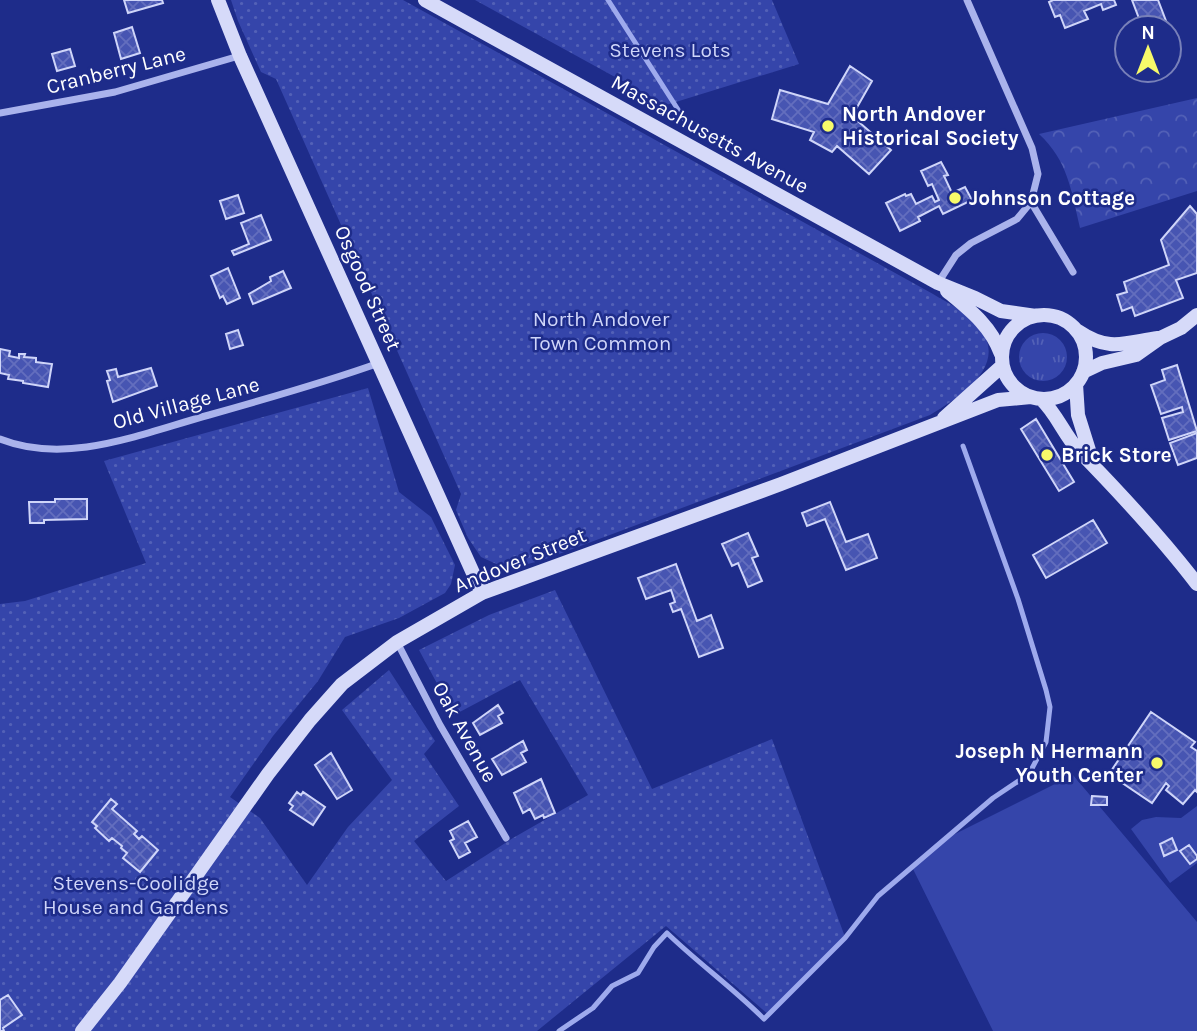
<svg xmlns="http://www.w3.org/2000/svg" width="1197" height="1031" viewBox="0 0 1197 1031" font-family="Karla,sans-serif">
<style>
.grass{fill:url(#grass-tufts)}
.forest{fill:url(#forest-crowns)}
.park{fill:url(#park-dots)}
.pitch{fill:#3545aa}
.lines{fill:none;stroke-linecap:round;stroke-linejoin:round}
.stream{stroke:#9eaaed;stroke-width:5}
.building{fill:url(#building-cross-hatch);stroke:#cfd5f9;stroke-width:2}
.street{stroke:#aab3ec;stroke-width:7}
.secondary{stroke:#d6daf9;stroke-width:14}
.poi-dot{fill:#f7fa6a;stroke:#1e2c8a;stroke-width:2.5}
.labels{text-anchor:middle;stroke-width:5;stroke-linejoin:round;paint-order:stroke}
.park-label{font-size:21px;fill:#cfd5f9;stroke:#1e2c8a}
.street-label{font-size:21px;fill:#fff;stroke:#1e2c8a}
.poi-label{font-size:21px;font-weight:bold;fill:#fff;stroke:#1e2c8a;text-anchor:start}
</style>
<defs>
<pattern id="grass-tufts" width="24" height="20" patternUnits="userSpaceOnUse" patternTransform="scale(1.75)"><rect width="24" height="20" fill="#3545aa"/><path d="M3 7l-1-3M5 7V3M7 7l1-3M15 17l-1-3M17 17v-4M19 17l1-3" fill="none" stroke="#5361b7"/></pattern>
<pattern id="forest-crowns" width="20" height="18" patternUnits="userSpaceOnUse" patternTransform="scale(1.75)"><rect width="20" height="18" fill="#3545aa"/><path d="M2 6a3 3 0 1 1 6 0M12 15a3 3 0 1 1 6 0" fill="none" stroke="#5361b7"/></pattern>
<pattern id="park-dots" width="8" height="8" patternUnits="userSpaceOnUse" patternTransform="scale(1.75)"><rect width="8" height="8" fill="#3545aa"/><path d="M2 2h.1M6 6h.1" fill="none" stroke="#5361b7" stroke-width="1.8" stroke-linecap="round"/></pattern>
<pattern id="building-cross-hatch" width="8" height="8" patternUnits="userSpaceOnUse" patternTransform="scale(1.75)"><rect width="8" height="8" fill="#4755b2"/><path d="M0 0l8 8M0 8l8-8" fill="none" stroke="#636ebe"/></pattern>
</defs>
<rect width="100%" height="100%" fill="#1e2c8a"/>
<path class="grass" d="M1019 357a24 24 0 1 1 48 0a24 24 0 1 1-48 0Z"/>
<path class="forest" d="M1197 98V191L1080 228C1071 190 1068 161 1039 134Z"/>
<path class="park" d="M231 0H403L933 294C948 303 966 312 977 325 1012 364 960 397 930 415L543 560 524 565 503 567 481 557 468 538 456 510 461 494 276 79 261 72 238 21Z
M475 0H772L799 64 666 105Z
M368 388 399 492 431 517 455 565 451 584 445 593 399 618 345 637 318 681 273 736 230 797 260 818 307 885 348 827 392 780 342 710 389 670 435 741 424 754 459 806 414 841 446 881 513 838 588 795 520 680 454 715 419 650 489 615 555 590 652 789 772 739 845 937 770 1016 666 926 537 1031H0V604L25 601 146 563 104 461Z"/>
<path class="pitch" d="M1073 775 1197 922V1031H993L912 867 935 844Z
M1197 806V863L1170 883 1131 829 1142 820 1156 817 1181 818Z"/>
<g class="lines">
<path class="stream" d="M608 0 684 119
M559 1031 593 1008 612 986 638 973 654 947 667 933C698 963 733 988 764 1019L845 938 878 896 993 798 1029 774 1046 742 1050 707 1046 690 1018 599 963 446"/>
</g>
<path class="building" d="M124 0H162L163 3 128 13Z
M1053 0H1114L1116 5 1103 10 1101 4 1084 11 1088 19 1065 28 1060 15 1055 17 1049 2Z
M1132 0H1158L1166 21 1146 28 1143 20 1140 21Z
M132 27 140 53 121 59 114 33Z
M70 49 75 66 57 71 52 54Z
M850 66 872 81 852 116 891 150 869 174 837 146 832 152 810 140 814 132 772 119 780 90 828 104Z
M941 162 948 175 944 176 952 193 965 187 972 200 943 214 939 206 918 217 920 221 900 231 886 203 905 194 906 196 911 194 916 204 932 196 935 202 939 200 932 184 928 186 921 171Z
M238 195 244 213 226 219 220 201Z
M1190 206 1197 214V273L1176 280 1183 298 1135 316 1132 307 1122 311 1117 295 1127 292 1124 282 1169 265 1161 240Z
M261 215 271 240 234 255 232 251 249 244 241 223Z
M228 268 240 298 227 304 223 296 220 298 211 276Z
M283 271 291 288 253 304 249 294 271 281 270 277Z
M238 330 243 345 230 349 226 334Z
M0 349 10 351 9 356 19 358V354H25L24 357 36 358V362L52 364 48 387 23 383V381L8 379 9 375 0 373Z
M1177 365 1197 431 1169 440 1162 418 1183 412 1182 407 1161 414 1151 385 1165 380 1162 370Z
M151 368 157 386 113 402 107 381 110 380 107 371 116 369 118 377Z
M1036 419 1074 482 1059 491 1021 429Z
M1197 433V458L1178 465 1170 443Z
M55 499H87V519L44 520V523H30L29 502H55Z
M830 502 846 542 868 534 877 558 846 570 825 519 807 526 802 513Z
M1093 520 1107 543 1046 578 1033 555Z
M748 533 758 556 752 558 762 581 748 587 738 563 732 566 722 544Z
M676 564 697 621 711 615 723 648 699 657 681 609 673 612 670 604 675 602 671 590 646 599 638 578Z
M498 705 503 713 498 716 502 723 480 735 473 723Z
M1151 712 1195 742 1191 747 1197 751V792L1195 790 1183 804 1166 790 1169 786 1166 783 1152 803 1109 774Z
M523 741 527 750 521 753 526 762 502 775 492 759Z
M331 753 352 790 337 799 315 765Z
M541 779 555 813 544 818 543 815 535 819 530 809 523 813 514 793Z
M297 792 301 795 303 792 325 807 313 825 290 810 293 806 289 803Z
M1092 796 1107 797V805H1091Z
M111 799 117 804 112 809 137 831 134 834 139 839 142 836 158 850 140 872 123 858 127 853 121 848 122 846 112 838 109 841 95 828 97 826 92 822Z
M468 821 477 837 465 843 470 852 459 858 450 841 454 839 450 831Z
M1172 838 1177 850 1164 856 1160 844Z
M1189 845 1197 856V859L1190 864 1180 851Z
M8 995 22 1015 3 1028 4 1031H0V1000Z"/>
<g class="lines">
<path class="street" d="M967 0 1032 148 1038 174 1031 202 1073 272
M0 113 115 92 239 56
M938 283 956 255 971 243 1017 219 1031 202
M0 439C68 466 143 433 209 415 266 399 323 383 379 363
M397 642 440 725 506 838"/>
<path class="secondary" d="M218 0 240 56 482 593
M425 0 938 283 975 298 1001 311 1036 316
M947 291C970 310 991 326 1001 354
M1002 357a42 42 0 1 1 84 0a42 42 0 1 1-84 0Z
M1078 331C1109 352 1124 343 1158 338
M1083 372 1102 363 1136 355 1160 338 1181 328 1197 315
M1076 384 1078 415 1093 463
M1041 399C1057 414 1064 435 1079 451 1120 493 1161 537 1197 584
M944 418 1002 366
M82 1031 120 983 268 774 310 720 342 684 397 642 482 593 781 484 998 400 1031 397"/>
</g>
<g class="poi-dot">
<circle cx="828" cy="126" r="7"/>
<circle cx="955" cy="198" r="7"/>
<circle cx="1047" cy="455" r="7"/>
<circle cx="1157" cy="763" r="7"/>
</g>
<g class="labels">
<g class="park-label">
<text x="670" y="57">Stevens Lots</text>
<text x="601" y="326">North Andover<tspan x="601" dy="24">Town Common</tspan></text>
<text x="136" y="890">Stevens-Coolidge<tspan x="136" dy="24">House and Gardens</tspan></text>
</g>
<g class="street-label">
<text transform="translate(116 70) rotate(-14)" y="7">Cranberry Lane</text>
<text transform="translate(710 134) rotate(29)" y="7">Massachusetts Avenue</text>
<text transform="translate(368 288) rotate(66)" y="7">Osgood Street</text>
<text transform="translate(186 403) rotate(-15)" y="7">Old Village Lane</text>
<text transform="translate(520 560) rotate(-22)" y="7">Andover Street</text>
<text transform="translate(465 732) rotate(61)" y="7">Oak Avenue</text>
</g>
<g class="poi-label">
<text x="842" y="121">North Andover<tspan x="842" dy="24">Historical Society</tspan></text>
<text x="969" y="205">Johnson Cottage</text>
<text x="1061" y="462">Brick Store</text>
<text x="1143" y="758" text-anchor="end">Joseph N Hermann<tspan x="1143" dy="24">Youth Center</tspan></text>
</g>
</g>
<g transform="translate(1148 49)"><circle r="33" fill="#1e2c8a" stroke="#7880b9" stroke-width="2"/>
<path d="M0-5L12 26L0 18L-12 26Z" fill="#f7fa6a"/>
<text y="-10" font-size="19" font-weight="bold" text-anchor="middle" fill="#ffffff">N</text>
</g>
</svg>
